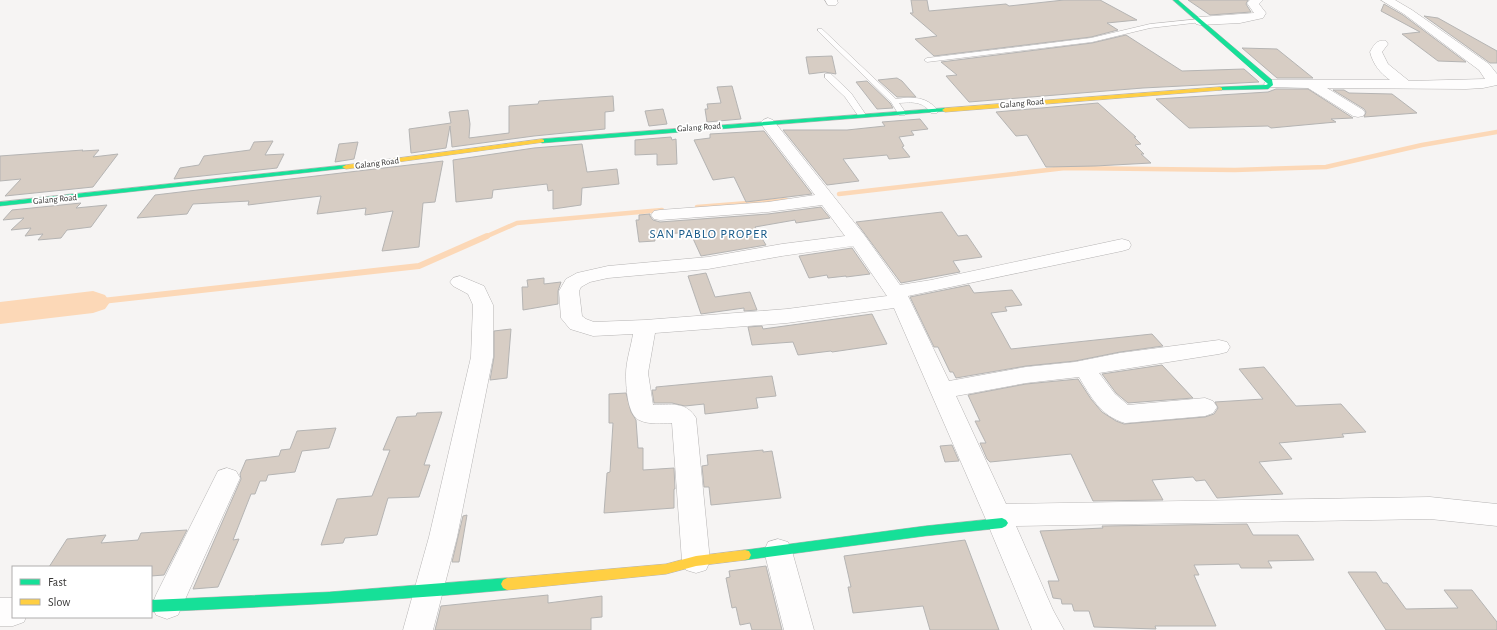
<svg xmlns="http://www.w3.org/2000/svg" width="1497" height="630" viewBox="0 0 1497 630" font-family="'Alegreya Sans',sans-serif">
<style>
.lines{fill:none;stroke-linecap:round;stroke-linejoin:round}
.stream-far1{stroke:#fcd8b7;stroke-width:4.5}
.stream{stroke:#fcd8b7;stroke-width:6}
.river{fill:#fcd8b7;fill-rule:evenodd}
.building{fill:#d7cdc4;stroke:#b5b4b3}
.lane-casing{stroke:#b6b4b4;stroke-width:1}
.street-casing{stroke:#b6b4b4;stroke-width:1}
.fast-casing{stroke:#b6b4b4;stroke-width:1}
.slow-casing{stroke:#b6b4b4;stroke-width:1}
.lane{fill:#fefdfd;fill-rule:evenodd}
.street{fill:#fefdfd;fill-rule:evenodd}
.fast{fill:#16e098;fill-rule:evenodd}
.slow{fill:#ffcf43;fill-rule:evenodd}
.labels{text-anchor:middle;stroke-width:3.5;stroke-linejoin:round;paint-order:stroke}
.far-street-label{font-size:9px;fill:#363534;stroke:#fff}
.quarter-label{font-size:13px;letter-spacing:1px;fill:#185b8a;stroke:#fff}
</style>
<rect width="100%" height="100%" fill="#f6f4f3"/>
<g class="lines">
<path class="stream-far1" d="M839 194 1065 168 1235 170 1326 167 1422 145 1497 132
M697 207 786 200
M485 237 517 223 662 210"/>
<path class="stream" d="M93 302 419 266 487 236"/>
<path class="river" d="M93 291 105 295 110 302 105 309 93 313 0 324V302Z"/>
</g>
<path class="building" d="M911 0H927L929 11 1006 4 1009 6 1064 0H1100L1137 20 1107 23 1118 30 1091 37 934 56 915 39 937 36 910 13H913Z
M1188 0H1248L1246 4 1251 12 1210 15Z
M1384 4 1403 15 1466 62 1438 61 1402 34 1420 32 1381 11Z
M1424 16 1438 18 1497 51V63H1490Z
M1126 35 1182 71 1244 69 1259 82 1143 88 969 102 946 76 957 75 941 62 1092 43Z
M1242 48 1277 49 1313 78H1277Z
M832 56 836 74 825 72 809 74 806 57Z
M897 78 902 81 916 97H897L878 80Z
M867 81 890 103 893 108 877 109 856 82Z
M732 86 741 119 707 122 705 109H708L707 104 721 103 717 87Z
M1276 89H1308L1353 118 1331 119 1336 122 1271 128 1268 126 1189 128 1156 99 1268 92Z
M1333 90H1344L1349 93 1392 94 1417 113 1364 117 1366 112 1364 109Z
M613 96 614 111 605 112V129L534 136 452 147 450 126 446 148 411 153 409 129 451 123 449 112 468 110 470 124 469 138 509 133V106L538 104 539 101Z
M1098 103 1136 137H1134L1141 144 1135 145 1144 154H1141L1151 163 1095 166 1046 167 1027 135 1016 136 996 112Z
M663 109 667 124 649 126 645 111Z
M920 119 928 129 911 131 914 135 899 137 904 146 902 147 910 157 889 159 887 155 843 159 859 181 827 185 783 130H847L885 126 882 122Z
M763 131H764L812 194 746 202 734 177 713 180 694 140 710 138V134Z
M671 137 672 140 676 139 677 164 657 165V154L635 155V140Z
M273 141 265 155 284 154 277 168 174 179 180 168 199 165 204 156 250 150 254 142Z
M358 142 354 159 335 162 339 144Z
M582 144 587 172 617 169 619 184 582 188 581 205 553 209V190L548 191 547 184 493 190 492 198 456 202 453 160 534 148Z
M83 150 82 151 99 150 93 157 118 154 93 187 5 196 21 179 0 181V156Z
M443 161 435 202 423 203 419 247 382 251 393 211 365 215 366 208 317 214 321 196 248 205 249 201 193 204 187 214 137 218 155 195Z
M81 203 76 208 107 205 91 227 67 230 61 238 38 240 43 234 25 236 31 228 11 230 24 218 3 220 12 210Z
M821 207 830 218 796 223 795 220 755 227 766 245 701 256 690 232 654 235 655 241 639 242 636 220H639V215L650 214V216L653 220 660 222 768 214Z
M942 212 958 236 967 235 982 257 953 261 960 272 901 283 856 222Z
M852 248 870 274 846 277V276L828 278 827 275 809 278 799 256Z
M706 273 715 297 750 292 757 310 744 311V308L701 314 688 276Z
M544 278V284L561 282 558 291V304L523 310 522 287H528L527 280Z
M969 285 974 293 1012 290 1022 305 1005 307 1007 311 991 313 1011 349 1152 334 1163 346 1120 352 1075 361 1026 366 956 378 953 372H950L938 347H934L910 297Z
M872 314 887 344 832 352 831 351 798 355 793 342 752 345 748 327 762 326 763 329Z
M511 329 507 378 490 380 494 357V331Z
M1162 365 1193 398 1128 403 1116 393 1102 374Z
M1264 367 1296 406 1341 404 1366 432 1342 434 1344 437 1279 443 1292 459 1259 462 1283 494 1217 498 1205 480 1196 481 1193 477 1152 480 1163 500 1093 501 1071 454 990 462 987 459 980 443H986L975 421H980L968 395 1026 384 1078 379 1091 399 1102 412 1116 421 1124 424 1205 417 1214 414 1218 408 1215 402 1263 399 1239 369Z
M772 376 776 396 756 398 758 408 705 414 704 404 685 406 672 403H654L652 390H656V387Z
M626 393 631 412 636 420 638 448H643V470L674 468 675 489H674V508L604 513 607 473 610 472 613 423H609V394Z
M442 412 424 465H430L419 497 388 498 377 535 345 538 343 543 321 545 337 499 372 496 390 450H383L397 417 416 416 417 413Z
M336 428 329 448 302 451 295 472 268 475 266 481H260L255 494H251L233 540 239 539 218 587 193 589 241 479 240 474 246 460 279 456 281 450 290 449 297 431Z
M952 445 959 461 945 462 940 446Z
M763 450V452L772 451 781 498 711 505 709 487H704L702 466 708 465 707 455Z
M467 515 459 562H452L463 516Z
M1247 524 1253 535H1298L1314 560 1268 561 1272 568H1241L1239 564 1194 565 1199 575H1194L1216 626H1155L1156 629 1094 627 1089 611H1074L1072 604H1062L1061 599 1053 598 1048 581H1059L1040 531 1103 528 1102 526Z
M187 530 164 575 151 576V567H49L67 539 106 535 101 543 138 540 141 533Z
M965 540 999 630H930L923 606 853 613 848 587H851L844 556Z
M766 566 782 630H752L750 623 740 625 736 607 732 608 726 578 730 577 729 571Z
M1348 572H1376L1383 583H1387L1406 609 1458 608 1444 590H1472L1497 622V630H1386Z
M548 595V603L602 596V617L591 618V630H435L441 606Z"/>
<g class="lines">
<defs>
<path id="lane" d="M1200 19 1203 21 1202 22 1150 28 1092 42 927 62 924 60 927 58 1091 38 1150 24Z
M818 29H822L896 99C913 97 927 96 938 111L937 113H931C923 101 912 102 899 103L906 113 905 115H899L891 102 818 31Z
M825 74H831L851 93 866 115 865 117H859L845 97 825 78Z"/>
<path id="street" d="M825 0H837L838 3 836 5H828Z
M1250 0H1263L1259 4 1266 13 1263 18 1240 23 1200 25 1196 24 1194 21 1196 18 1200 17 1254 13 1247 3Z
M1381 0H1395L1412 10 1489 64 1497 74V85L1483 88 1466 89 1327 88 1363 110 1365 113 1363 116 1358 117 1353 116 1308 88 1266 87 1264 84 1266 81 1271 80H1390C1380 73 1373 64 1370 52 1374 45 1377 39 1386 41L1388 44 1382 52 1388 64 1409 81 1485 79 1479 70 1404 14Z
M768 118 773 120 865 236 900 285 931 280 1122 239 1129 241 1131 245 1129 249 1122 251 908 296 949 381 1026 367 1075 362 1120 353 1219 340 1227 342 1230 347 1227 352 1219 354 1099 373 1115 394 1128 405 1205 398 1213 401 1217 407 1213 413 1205 416 1125 423C1101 416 1091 397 1079 377L1026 383 956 396 1006 504 1430 497 1497 504V526L1430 519 1016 526 1053 610 1064 630H1032L984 515 894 308 787 323 655 333 648 373 653 405C670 405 686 401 696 418L710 561 706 570 696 573 686 570 682 561 672 423C661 423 649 425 639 420 627 414 626 386 626 374 626 361 631 347 633 334L593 336 570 329 561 318 559 291 566 279 577 273 608 266 708 257 782 244 845 236 822 205 768 212 660 220 654 219 651 215 654 211 660 210 768 202 815 195 760 123 763 120ZM853 246 887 296 787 309 645 320 594 322 586 319 582 316 579 291 581 287 590 282 608 278 708 269 782 256Z
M460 276 484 286 493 305V357L457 537 433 630H403L429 537 471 357 473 305 468 294 453 286 450 282 453 278Z
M227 468 236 471 240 478 178 615 167 619 156 615 152 605 156 595 218 471Z
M778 539 788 542 792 551 814 630H784L764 551 768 542Z
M0 598H13V617H26L24 622 13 626H0Z"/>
<path id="fast" d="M1173 0H1178L1272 80 1273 85 1268 89 1218 90V88L1220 87 1266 85 1268 84Z
M945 108 948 110 947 111 542 143 539 141 542 139Z
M346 165 348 166V168L0 206V202Z
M1002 518 1006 520 1008 523 1006 526 1002 528 925 536 745 560 741 559 739 555 741 551 745 550 925 526Z
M507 578 511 580 513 584 511 588 507 590C389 601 270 607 151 612V600L329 592Z"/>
<path id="slow" d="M1220 87 1222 88V90L945 112 942 110 945 108Z
M542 139 544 140V142L346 169 342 167 346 165Z
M745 550 749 551 751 555 749 559 745 560 696 566 666 574 507 590 503 588 501 584 503 580 507 578 666 564 696 556Z"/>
</defs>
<use href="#lane" class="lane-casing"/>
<use href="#street" class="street-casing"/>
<use href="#fast" class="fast-casing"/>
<use href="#slow" class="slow-casing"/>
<use href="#lane" class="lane"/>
<use href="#street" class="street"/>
<use href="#fast" class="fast"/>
<use href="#slow" class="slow"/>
</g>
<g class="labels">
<g class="far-street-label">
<text transform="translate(1022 103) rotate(-5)" y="3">Galang Road</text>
<text transform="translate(699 127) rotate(-4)" y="3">Galang Road</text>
<text transform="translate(377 163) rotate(-7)" y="3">Galang Road</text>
<text transform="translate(55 199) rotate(-5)" y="3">Galang Road</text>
</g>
<g class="quarter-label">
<text x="709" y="238">SAN PABLO PROPER</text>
</g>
</g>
<rect x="12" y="566" width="140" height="52" fill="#ffffff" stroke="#afaeae"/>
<rect x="20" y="579" width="20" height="6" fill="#16e098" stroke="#afaeae"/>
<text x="48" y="586" font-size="12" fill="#363534">Fast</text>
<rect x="20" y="599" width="20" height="6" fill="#ffcf43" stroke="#afaeae"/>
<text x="48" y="606" font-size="12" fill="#363534">Slow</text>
</svg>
